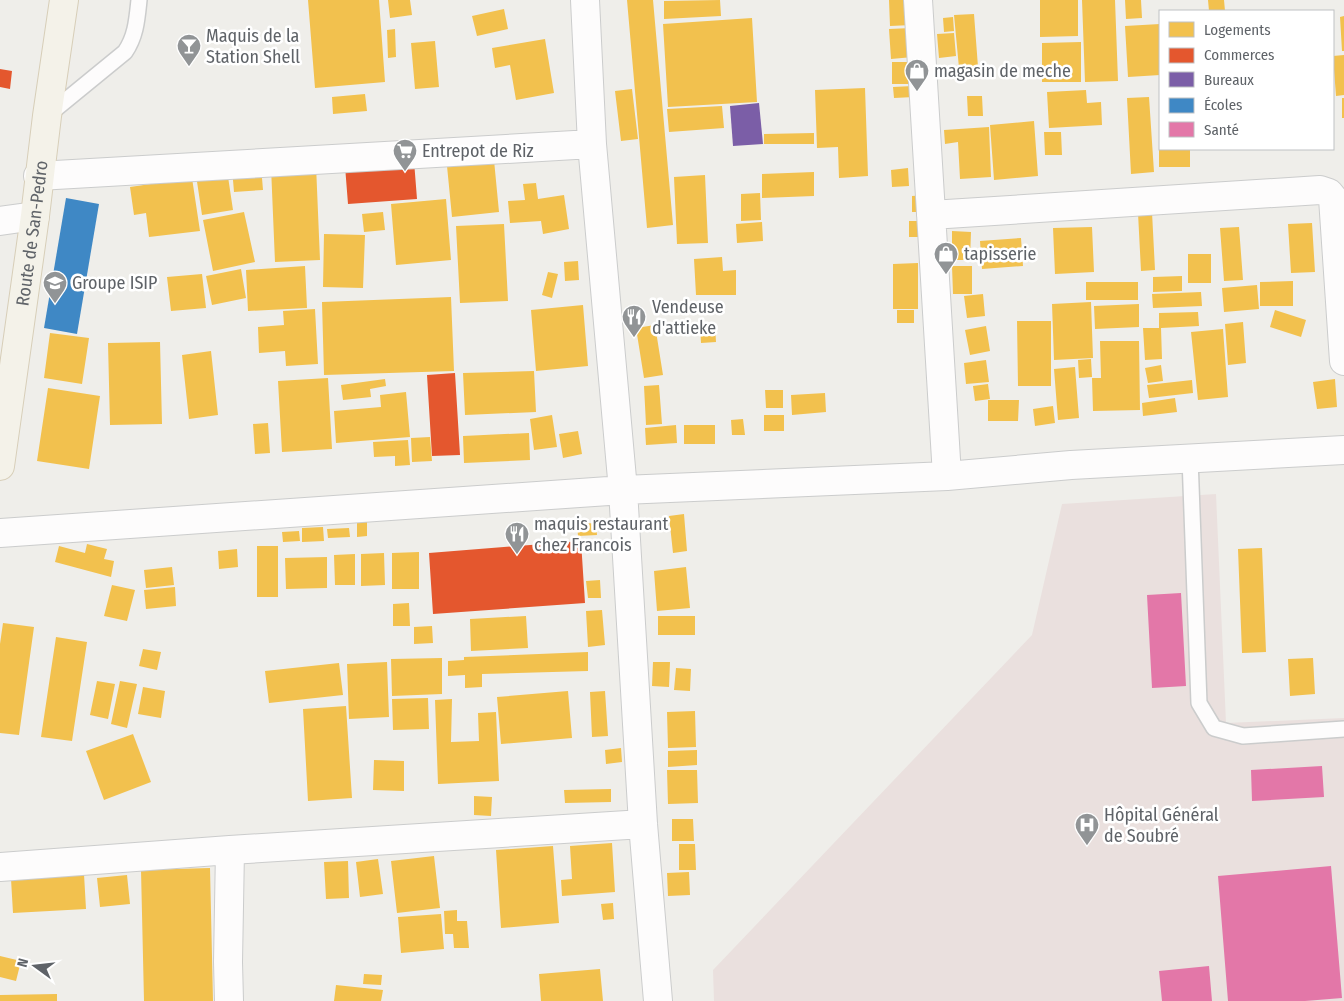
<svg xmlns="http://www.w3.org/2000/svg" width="1344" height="1001" viewBox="0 0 1344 1001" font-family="'Fira Sans Condensed',sans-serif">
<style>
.medical{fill:#eae0de}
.homes{fill:#f2c14e}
.shops{fill:#e4572e}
.offices{fill:#7b5ea7}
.schools{fill:#3f88c5}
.health{fill:#e377a8}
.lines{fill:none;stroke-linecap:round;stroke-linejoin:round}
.service-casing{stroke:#cbcccc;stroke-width:18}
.minor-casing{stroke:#cbcccc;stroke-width:30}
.primary-casing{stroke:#d7ceb8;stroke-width:30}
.service{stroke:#fdfcfc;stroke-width:15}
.minor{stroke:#fdfcfc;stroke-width:28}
.primary{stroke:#f4f2e9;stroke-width:28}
.labels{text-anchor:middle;stroke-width:5;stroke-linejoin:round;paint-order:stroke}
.poi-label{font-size:18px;fill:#5f6368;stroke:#fff;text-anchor:start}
.street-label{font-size:18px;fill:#5f6368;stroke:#fff}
</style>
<rect width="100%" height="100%" fill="#efeeea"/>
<path class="medical" d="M1216 494 1226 723 1344 718V1001H714L713 970 1032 635 1062 504Z"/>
<path class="homes" d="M308 0H379L385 82 315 88Z
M388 0H410L412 15 390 18Z
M627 0H653L673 225 647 228Z
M720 0 721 16 664 19V1Z
M889 0H912V25L890 26Z
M1040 0H1078V36L1040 37Z
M1082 0H1115L1118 81 1085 82Z
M1125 0H1141L1142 18 1126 19Z
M1208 0H1224L1225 11H1209Z
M504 9 508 29 477 36 472 16Z
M974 14 978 67 959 68 954 15Z
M1344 16V51H1342L1340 17Z
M953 17 954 31 944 32 943 18Z
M752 18 757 102 668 107 663 24Z
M1160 24V75L1128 77 1125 26Z
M911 28 913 57 891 59 889 29Z
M395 29 396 57 388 58 387 30Z
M954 33 956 56 939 58 937 34Z
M545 39 554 93 516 100 510 65 495 68 492 48Z
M435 41 439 87 415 89 411 43Z
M1081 42V82H1042V43Z
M1344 55V95L1336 96 1333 56Z
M892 62H913V84H892Z
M913 86 914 97 894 98 893 87Z
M865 88 868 176 839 178 838 147 817 148 815 90Z
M632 89 638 139 621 141 615 91Z
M1086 90 1087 103 1101 102 1102 125 1049 128 1047 92Z
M365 94 367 111 333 114 332 97Z
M967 96H982L983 116H968Z
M1149 97 1154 172 1131 174 1127 98Z
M1342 98H1344V118H1342Z
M722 106 724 128 669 132 667 109Z
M1034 121 1038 176 994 180 990 125Z
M989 127 991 177 960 179 958 142 945 144 944 130Z
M1044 132H1061L1062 155H1045Z
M814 133V144H764V134Z
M1159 149H1190V167H1159Z
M494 160 499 212 452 217 447 166Z
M316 165 320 260 275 262 271 167Z
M261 166 263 190 234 192 232 168Z
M908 168 909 186 892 187 891 170Z
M227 170 233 210 202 215 196 175Z
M814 172V196L762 198V174Z
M705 175 708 243 677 244 674 177Z
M192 178 200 231 149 237 146 213 134 215 130 187Z
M536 183 538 199 564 195 569 229 543 234 541 221 510 223 508 201 525 200 523 184Z
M760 193 761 220 741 221V194Z
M926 195 927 212H912V196Z
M446 199 451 260 396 265 391 204Z
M244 212 255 262 213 271 203 220Z
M383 212 385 230 364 232 362 214Z
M1152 212 1155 270 1141 271 1138 213Z
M909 221H922V237H909Z
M762 222 763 241 737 243 736 224Z
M1312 223 1315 272 1291 273 1288 224Z
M504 224 508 301 460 303 456 226Z
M1092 227 1094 272 1055 274 1053 228Z
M1239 227 1243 280 1224 281 1220 228Z
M952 231 971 232 970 260H952Z
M324 234 365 235 363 288 323 287Z
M1021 238 1023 266 982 269 980 241Z
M1188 254H1211V283H1188Z
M722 257 723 271 736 270V295H696L694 259Z
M578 261 579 280 565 281 564 262Z
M918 263V309H893V264Z
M305 266 307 308 248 311 246 270Z
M952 266H972V294H953Z
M241 269 246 298 212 305 206 276Z
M548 272 558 274 552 298 542 295Z
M202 274 206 308 171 311 167 277Z
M1182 276V291L1153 292V277Z
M1293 281V306H1260V282Z
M1086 282H1138V300H1086Z
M1257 285 1259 309 1224 312 1222 288Z
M1201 292 1202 306 1153 308 1152 294Z
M983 294 985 316 967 318 964 296Z
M451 297 454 371 324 375 322 302Z
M1091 302 1093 358 1054 360 1052 304Z
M1139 304V327L1095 329 1094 306Z
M583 305 588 366 536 371 531 310Z
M315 309 318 364 286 366 285 351 259 353 258 327 284 325 283 311Z
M897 310H914V323H897Z
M1275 310 1306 320 1301 337 1270 327Z
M1198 312 1199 326 1161 328 1162 359 1145 360 1143 328H1159V313Z
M1017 321H1051V386H1018Z
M1243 322 1246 363 1228 365 1225 324Z
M655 325 663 375 644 378 636 328Z
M715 325 716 342 701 343 700 326Z
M986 326 990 351 970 355 965 330Z
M1223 329 1228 397 1198 400 1191 332Z
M50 333 89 338 82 384 44 378Z
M1100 341H1139L1140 410 1093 411 1092 378H1101Z
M160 342 162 424 110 425 108 343Z
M211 351 218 415 189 419 182 355Z
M1091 359 1092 377 1079 378 1078 360Z
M986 360 989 382 966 384 964 363Z
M1161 365 1163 381 1148 383 1145 368Z
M1075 367 1079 418 1058 420 1054 369Z
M534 371 536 412 465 415 463 373Z
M328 378 332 449 282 452 278 381Z
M385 379 386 386 370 389 371 397 343 400 341 385Z
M1335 379 1337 407 1317 409 1313 382Z
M1192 380 1193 393 1149 398 1147 385Z
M988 384 990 399 975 401 973 386Z
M659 385 662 424 646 425 644 386Z
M48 388 100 396 89 469 37 461Z
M765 390H783V408H766Z
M406 392 410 437 336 443 334 411 381 407 380 395Z
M825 393 826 412 792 415 791 395Z
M1175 398 1177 412 1143 416 1142 403Z
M988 400H1019L1018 421H988Z
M1053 406 1055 423 1035 426 1033 409Z
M552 415 557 447 534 450 530 419Z
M764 415H784V431H764Z
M743 419 745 435H732L731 420Z
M268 423 270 453 255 454 253 424Z
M676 425 677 443 646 445 645 428Z
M684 425H715V444H684Z
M578 431 582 454 563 458 559 434Z
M529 433 530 460 464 463 463 436Z
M430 437 432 461 412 462 411 438Z
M408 440 410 465 395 466V456L374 457 373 442Z
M684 514 687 551 673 553 669 516Z
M357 522H367V536L357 537Z
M596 523 597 535 578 536 577 524Z
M323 527 324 541 302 542V528Z
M349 528 350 537 328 538 327 529Z
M299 531 300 541 283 542 282 532Z
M87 544 107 549 104 559 114 561 111 577 55 562 59 546 85 553Z
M257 546H278V597H257Z
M1262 548 1266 652 1242 653 1238 549Z
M237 549 238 567 219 569 218 551Z
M419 552V589H392V553Z
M384 553 385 585 361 586V554Z
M355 554V585H335L334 555Z
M327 557V588L286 589 285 558Z
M172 567 174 585 146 588 144 570Z
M686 567 690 608 657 611 654 571Z
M600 580 601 598H588L586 581Z
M112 585 135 590 127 621 104 616Z
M175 587 176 606 146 609 144 590Z
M409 603 410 626H393V604Z
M602 610 605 645 588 647 586 611Z
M526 616 528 648 471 651 470 619Z
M658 616H695V635H658Z
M3 623 34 627 19 735 0 733V644Z
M432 626 433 643 414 644V627Z
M56 637 87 642 72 741 41 737Z
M143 649 161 652 157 670 139 666Z
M588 652V671L482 674V687L465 688V675L448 676V661L464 660V657Z
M442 658V694L392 696 391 659Z
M1313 658 1315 694 1290 696 1288 659Z
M387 662 389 717 349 719 347 664Z
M653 662H670L669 687 652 686Z
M339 663 343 695 269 703 265 671Z
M676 668 691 669 690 691 674 690Z
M97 681 115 684 108 719 90 715Z
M120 681 137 684 127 728 111 724Z
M143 687 165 691 161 718 138 714Z
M568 691 572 738 501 744 497 697Z
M605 691 608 736 592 737 590 692Z
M428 698 429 729 393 730 392 699Z
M452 699 451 742 479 741 478 713 496 712 499 781 438 784 435 700Z
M346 706 352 798 308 801 303 709Z
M695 711 696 747 668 748 667 712Z
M133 734 151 782 104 800 86 751Z
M621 748 622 762 606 764 605 750Z
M697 750V765L668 767V751Z
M374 760 404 761V791L373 790Z
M667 770H697L698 803 668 804Z
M611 789V802L565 803 564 790Z
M474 796 492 797 491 816 474 815Z
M672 819H693L694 841H672Z
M612 843 615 892 562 896 561 880 572 879 570 846Z
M679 844H695L696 870H679Z
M553 846 559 923 501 928 496 850Z
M434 856 440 908 397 913 391 861Z
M378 859 383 894 360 897 356 862Z
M348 861 349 898 326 899 324 862Z
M210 868 213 1001H144L141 870Z
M689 872 690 895 668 896 667 873Z
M84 874 86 909 13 913 11 879Z
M127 875 130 904 100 907 97 878Z
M613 903 614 919 603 920 601 904Z
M457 910V921H467L469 948H454L453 934H445L444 911Z
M441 914 444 949 401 953 398 917Z
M0 956 21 961 16 981 0 977Z
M600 969 603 1001H541L539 974Z
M364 974 382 975 381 985 363 984Z
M336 985 383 990 381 1001H334Z
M57 994V1001H0V995Z"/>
<path class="shops" d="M0 69 12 71 10 89 0 87Z
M414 161 417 199 348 204 345 166Z
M455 373 460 455 432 456 427 375Z
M581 541 585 603 433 614 429 553Z"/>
<path class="offices" d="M759 103 763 144 733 146 730 106Z"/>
<path class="schools" d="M66 198 99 204 77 334 44 328Z"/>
<path class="health" d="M1181 593 1186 686 1152 688 1147 595Z
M1322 766 1324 797 1252 801 1251 770Z
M1331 866 1342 998 1305 1001H1228L1218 876Z
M1209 966 1212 1001H1162L1159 971Z"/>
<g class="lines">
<defs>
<path id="service" d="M48 115 125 52C136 36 137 19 139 0
M1190 458 1199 703 1214 728 1243 736 1344 729"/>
<path id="minor" d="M585 0 592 144 623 490 643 824 658 1001
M918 0 947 476
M38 176 592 144
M931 215 1320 190 1329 193 1333 198 1344 361
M0 221 35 216
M0 533 623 490 947 476 1071 465 1344 450
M0 867 230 850 643 824
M229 1001 228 962 230 850"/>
<g id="primary">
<path id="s1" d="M0 466 35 216 47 116 64 0"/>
</g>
</defs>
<use href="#service" class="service-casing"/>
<use href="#minor" class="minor-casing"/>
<use href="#primary" class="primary-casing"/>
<use href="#service" class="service"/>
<use href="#minor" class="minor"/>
<use href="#primary" class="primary"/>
</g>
<defs>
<symbol id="bar-pin" viewBox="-11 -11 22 30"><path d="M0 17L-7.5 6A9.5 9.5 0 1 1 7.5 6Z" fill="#919496" stroke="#fff"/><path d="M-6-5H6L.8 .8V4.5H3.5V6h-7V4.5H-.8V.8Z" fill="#fff"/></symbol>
<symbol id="shop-pin" viewBox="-11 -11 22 30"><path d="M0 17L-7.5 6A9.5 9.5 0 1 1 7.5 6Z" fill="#919496" stroke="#fff"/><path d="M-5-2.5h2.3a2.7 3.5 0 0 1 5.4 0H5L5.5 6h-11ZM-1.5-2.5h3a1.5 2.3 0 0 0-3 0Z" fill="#fff"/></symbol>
<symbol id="supermarket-pin" viewBox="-11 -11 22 30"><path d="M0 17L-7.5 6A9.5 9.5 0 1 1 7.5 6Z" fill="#919496" stroke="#fff"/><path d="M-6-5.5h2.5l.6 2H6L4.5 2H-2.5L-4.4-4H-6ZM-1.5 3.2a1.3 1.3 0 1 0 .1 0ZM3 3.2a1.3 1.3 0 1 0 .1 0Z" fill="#fff"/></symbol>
<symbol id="university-pin" viewBox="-11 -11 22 30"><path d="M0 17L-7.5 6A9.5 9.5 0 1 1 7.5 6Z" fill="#919496" stroke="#fff"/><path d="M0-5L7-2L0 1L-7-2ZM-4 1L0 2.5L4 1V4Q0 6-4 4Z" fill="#fff"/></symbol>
<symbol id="restaurant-pin" viewBox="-11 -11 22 30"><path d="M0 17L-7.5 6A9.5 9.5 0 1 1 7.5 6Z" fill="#919496" stroke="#fff"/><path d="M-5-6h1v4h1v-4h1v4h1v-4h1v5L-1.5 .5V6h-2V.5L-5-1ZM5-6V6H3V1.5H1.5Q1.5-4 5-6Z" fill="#fff"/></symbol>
<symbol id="hospital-pin" viewBox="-11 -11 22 30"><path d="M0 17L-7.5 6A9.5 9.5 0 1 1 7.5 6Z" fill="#919496" stroke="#fff"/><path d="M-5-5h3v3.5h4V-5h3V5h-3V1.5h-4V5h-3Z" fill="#fff"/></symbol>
</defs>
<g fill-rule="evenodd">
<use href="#bar-pin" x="175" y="32" width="28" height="38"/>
<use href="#shop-pin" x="903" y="57" width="28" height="38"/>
<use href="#supermarket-pin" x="391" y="137" width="28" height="38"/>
<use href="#shop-pin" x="932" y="240" width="28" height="38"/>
<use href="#university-pin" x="41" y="269" width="28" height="38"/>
<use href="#restaurant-pin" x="620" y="303" width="28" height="38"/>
<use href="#restaurant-pin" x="503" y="520" width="28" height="38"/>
<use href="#hospital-pin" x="1073" y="811" width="28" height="38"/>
</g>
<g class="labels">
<g class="poi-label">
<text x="206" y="42">Maquis de la<tspan x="206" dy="21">Station Shell</tspan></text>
<text x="934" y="77">magasin de meche</text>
<text x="422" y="157">Entrepot de Riz</text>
<text x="964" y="260">tapisserie</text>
<text x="72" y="289">Groupe ISIP</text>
<text x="652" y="313">Vendeuse<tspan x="652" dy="21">d'attieke</tspan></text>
<text x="534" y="530">maquis restaurant<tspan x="534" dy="21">chez Francois</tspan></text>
<text x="1104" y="821">Hôpital Général<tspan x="1104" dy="21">de Soubré</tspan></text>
</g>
<g class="street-label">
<text dy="6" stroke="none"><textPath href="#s1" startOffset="235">Route de San-Pedro</textPath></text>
</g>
</g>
<rect x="1159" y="10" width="175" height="140" fill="#ffffff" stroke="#bfc1c3"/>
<rect x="1169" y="22" width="25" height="15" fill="#f2c14e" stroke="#bfc1c3"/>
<text x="1204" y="35" font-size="15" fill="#5f6368">Logements</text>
<rect x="1169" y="48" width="25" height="15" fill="#e4572e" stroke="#bfc1c3"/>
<text x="1204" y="60" font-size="15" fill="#5f6368">Commerces</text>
<rect x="1169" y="72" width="25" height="15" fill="#7b5ea7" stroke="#bfc1c3"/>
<text x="1204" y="85" font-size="15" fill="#5f6368">Bureaux</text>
<rect x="1169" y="98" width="25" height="15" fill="#3f88c5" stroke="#bfc1c3"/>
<text x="1204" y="110" font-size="15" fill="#5f6368">Écoles</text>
<rect x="1169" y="122" width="25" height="15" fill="#e377a8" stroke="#bfc1c3"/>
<text x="1204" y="135" font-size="15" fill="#5f6368">Santé</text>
<g transform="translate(35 966) rotate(285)" stroke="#ffffff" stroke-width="4" paint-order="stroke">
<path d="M0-4L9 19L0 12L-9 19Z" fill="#5f6368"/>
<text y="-8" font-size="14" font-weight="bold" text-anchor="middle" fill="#5f6368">N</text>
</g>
</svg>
